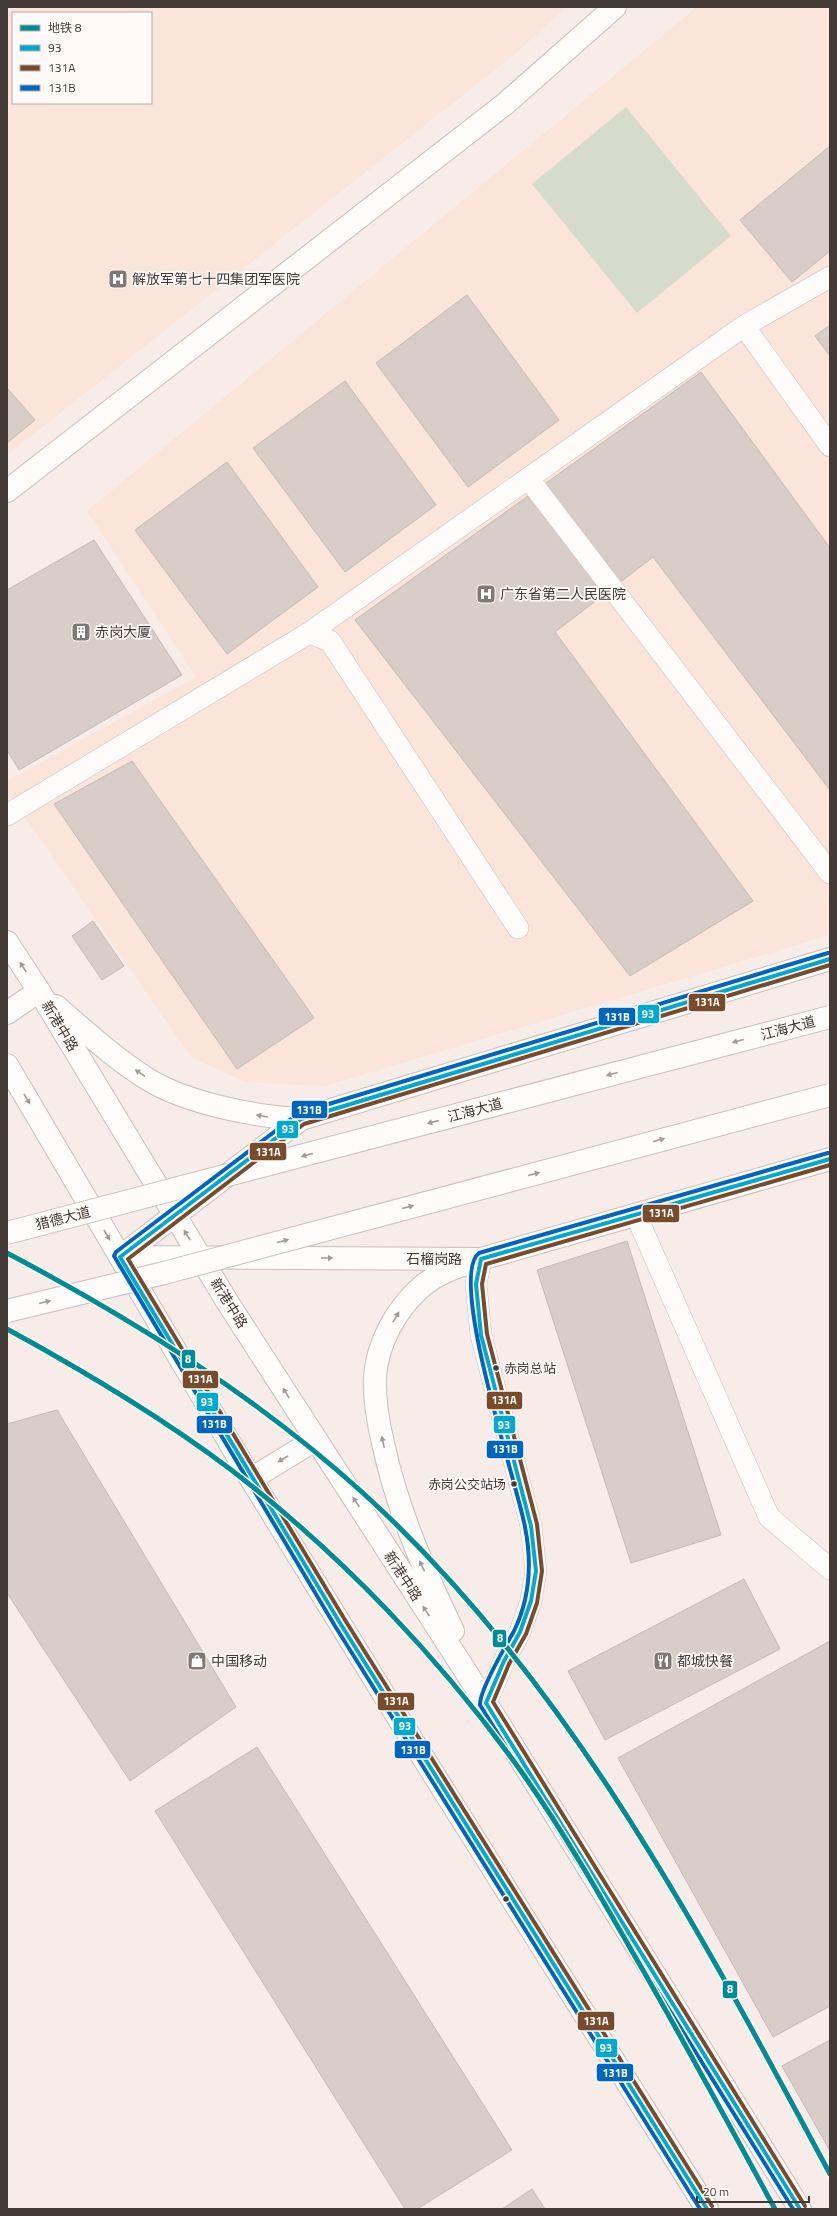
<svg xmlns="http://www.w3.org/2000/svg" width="837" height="2216" viewBox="0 0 837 2216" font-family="'Titillium Web','Noto Sans SC',sans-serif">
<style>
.built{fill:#fbe4da;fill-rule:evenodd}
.green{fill:#d6dccc}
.building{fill:#d9cdc7;stroke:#c3bab6}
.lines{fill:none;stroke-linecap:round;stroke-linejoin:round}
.lane-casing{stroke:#c8bfbb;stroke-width:22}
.street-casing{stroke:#c8bfbb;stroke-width:24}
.secondary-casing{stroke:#c8bfbb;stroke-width:24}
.primary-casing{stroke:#c8bfbb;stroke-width:24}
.lane{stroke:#fefcfb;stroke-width:21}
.street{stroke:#fefcfb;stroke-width:22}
.secondary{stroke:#fefcfb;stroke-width:22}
.primary{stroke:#fefcfb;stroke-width:22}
.highway-bridge-casing{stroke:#c8bfbb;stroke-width:24;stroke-linecap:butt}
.highway-bridge{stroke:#fefcfb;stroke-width:22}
.bus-1-casing{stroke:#fffaf8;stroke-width:7}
.bus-2-casing{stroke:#fffaf8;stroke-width:7}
.bus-3-casing{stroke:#fffaf8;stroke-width:7}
.bus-1{stroke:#00a9ce;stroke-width:4}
.bus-2{stroke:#7a4b2a;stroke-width:4}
.bus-3{stroke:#0065bd;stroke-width:4}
.metro-1-casing{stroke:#fffaf8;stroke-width:8}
.metro-1{stroke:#008c95;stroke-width:5}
.oneway{fill:#a09a98}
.bus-dot{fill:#433935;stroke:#fffaf8;stroke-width:1.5}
.labels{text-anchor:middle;stroke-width:3.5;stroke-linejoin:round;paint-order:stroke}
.bus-label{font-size:13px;fill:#433935;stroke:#fffaf8;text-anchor:start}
.poi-label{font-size:14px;fill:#433935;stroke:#fffaf8;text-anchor:start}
.street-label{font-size:14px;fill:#433935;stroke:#fffaf8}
.line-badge{stroke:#fffaf8;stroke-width:1.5}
.badge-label{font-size:11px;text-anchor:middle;font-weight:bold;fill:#fff}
</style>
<rect width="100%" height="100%" fill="#f7ece7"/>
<path class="built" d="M7 7H566L515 54 7 455ZM13 13H151V103H13Z
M697 7H830V935L325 1086 245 1082 191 1057 7 791V781L196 677 87 511Z"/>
<path class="green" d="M626 107 731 236 637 313 532 184Z"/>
<path class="building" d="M830 146V251L792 282 740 220Z
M467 295 559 420 468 487 376 363Z
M830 325V356L815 336Z
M701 372 830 548V790L653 557 555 632 753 901 630 976 355 620Z
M345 381 436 505 345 572 253 448Z
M7 388 35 420 7 443Z
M227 462 318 587 227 654 135 530Z
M94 540 182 675 19 770 7 750V590Z
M132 761 314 1018 237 1069 54 804Z
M93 921 124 966 102 980 72 936Z
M627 1241 721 1535 631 1563 537 1270Z
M57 1410 236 1707 130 1781 7 1593V1424Z
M744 1579 780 1649 605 1740 568 1671Z
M830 1641V2006L773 2037 618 1758Z
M257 1747 512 2150 417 2209H405L155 1811Z
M830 2040V2151L782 2066Z
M532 2189 545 2209H502Z"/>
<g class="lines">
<defs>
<path id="lane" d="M744 326 830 277
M528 478 830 873
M309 633 744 326 830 446
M7 815 309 633 330 641 518 928
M636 1215 769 1517 830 1569
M481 1259 476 1284 481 1335 531 1526 536 1571 531 1601 520 1632 504 1661 486 1703"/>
<path id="street" d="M7 491 505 104 615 7"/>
<path id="secondary" d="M120 1257 301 1119 830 959
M120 1257 481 1259 830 1159"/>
<path id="primary" d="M7 942 39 991 228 1303 486 1703 800 2209
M56 1006C86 1032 115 1059 149 1080 187 1103 256 1117 301 1119
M7 1013 39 991
M7 1065 251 1479 402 1724 707 2209
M251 1479 315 1440
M453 1631C424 1570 397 1509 383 1443 378 1422 374 1399 375 1377 377 1345 395 1311 419 1289 436 1273 459 1266 481 1259"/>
</defs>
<use href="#lane" class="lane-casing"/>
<use href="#street" class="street-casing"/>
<use href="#secondary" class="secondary-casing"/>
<use href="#primary" class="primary-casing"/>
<use href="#lane" class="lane"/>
<use href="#street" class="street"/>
<use href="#secondary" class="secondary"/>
<use href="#primary" class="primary"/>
<defs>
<path id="highway-bridge" d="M7 1233 830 1017
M7 1311 164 1273 830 1095"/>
</defs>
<use href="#highway-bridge" class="highway-bridge-casing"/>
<use href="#highway-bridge" class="highway-bridge"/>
<defs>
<path id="bus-1" d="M707 2209 340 1623 120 1257 301 1119 830 959
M800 2209 486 1703 504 1661 520 1632 531 1601 536 1571 531 1526 481 1335 476 1284 481 1259 830 1159"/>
<path id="bus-2" d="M712 2206 345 1620 128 1259 304 1124 830 965
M805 2206 493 1702 509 1664 526 1634 537 1603 542 1571 537 1524 487 1334 482 1284 486 1264 830 1165"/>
<path id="bus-3" d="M700 2209 335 1626 114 1256 116 1252 299 1113 828 953
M793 2209 480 1705C479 1691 506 1645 514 1631 530 1598 532 1562 525 1527 518 1486 447 1277 479 1253L828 1153"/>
</defs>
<use href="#bus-1" class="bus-1-casing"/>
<use href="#bus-2" class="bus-2-casing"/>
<use href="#bus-3" class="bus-3-casing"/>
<use href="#bus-1" class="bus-1"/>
<use href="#bus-2" class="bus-2"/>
<use href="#bus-3" class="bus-3"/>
<defs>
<path id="metro-1" d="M7 1253C134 1320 256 1396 363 1493 569 1680 700 1932 830 2174
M7 1329C84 1371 160 1416 230 1469 341 1554 442 1660 523 1774 563 1831 598 1892 633 1953 682 2037 728 2123 775 2209"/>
</defs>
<use href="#metro-1" class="metro-1-casing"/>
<use href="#metro-1" class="metro-1"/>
</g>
<defs><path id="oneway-solid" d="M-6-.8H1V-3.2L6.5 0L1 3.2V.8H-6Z"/></defs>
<g class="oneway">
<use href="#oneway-solid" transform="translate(23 967) rotate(-123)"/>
<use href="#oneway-solid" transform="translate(738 1041) rotate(165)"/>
<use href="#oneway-solid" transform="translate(140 1073) rotate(-146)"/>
<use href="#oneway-solid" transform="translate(612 1074) rotate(165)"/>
<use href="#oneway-solid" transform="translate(27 1099) rotate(59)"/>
<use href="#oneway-solid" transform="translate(262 1116) rotate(-170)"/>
<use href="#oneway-solid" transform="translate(433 1122) rotate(165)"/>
<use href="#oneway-solid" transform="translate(659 1140) rotate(-15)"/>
<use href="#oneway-solid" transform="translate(307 1155) rotate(165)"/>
<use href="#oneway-solid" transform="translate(534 1174) rotate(-15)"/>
<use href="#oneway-solid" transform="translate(408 1207) rotate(-15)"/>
<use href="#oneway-solid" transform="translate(107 1235) rotate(60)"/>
<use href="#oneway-solid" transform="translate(187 1235) rotate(-121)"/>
<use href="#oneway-solid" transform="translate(283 1241) rotate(-15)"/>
<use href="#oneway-solid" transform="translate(327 1258)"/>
<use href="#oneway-solid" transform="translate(45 1302) rotate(-14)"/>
<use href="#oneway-solid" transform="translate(396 1317) rotate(-60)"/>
<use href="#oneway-solid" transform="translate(286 1393) rotate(-122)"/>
<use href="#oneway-solid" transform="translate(383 1442) rotate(-102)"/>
<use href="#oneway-solid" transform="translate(283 1459) rotate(149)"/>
<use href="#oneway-solid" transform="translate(356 1502) rotate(-123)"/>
<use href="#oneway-solid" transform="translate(422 1566) rotate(-115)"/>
<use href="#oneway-solid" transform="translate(426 1611) rotate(-123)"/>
</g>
<defs>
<symbol id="hospital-square" viewBox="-11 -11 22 22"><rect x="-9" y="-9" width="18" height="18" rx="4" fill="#827873" stroke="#fffaf8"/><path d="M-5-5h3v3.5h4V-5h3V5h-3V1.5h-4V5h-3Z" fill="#fff"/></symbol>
<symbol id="building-square" viewBox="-11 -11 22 22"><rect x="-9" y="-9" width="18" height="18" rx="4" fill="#827873" stroke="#fffaf8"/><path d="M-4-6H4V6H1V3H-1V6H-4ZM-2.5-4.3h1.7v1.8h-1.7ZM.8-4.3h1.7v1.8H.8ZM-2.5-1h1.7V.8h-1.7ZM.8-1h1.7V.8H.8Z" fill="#fff"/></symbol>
<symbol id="shop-square" viewBox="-11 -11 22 22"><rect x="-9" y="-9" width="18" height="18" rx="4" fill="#827873" stroke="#fffaf8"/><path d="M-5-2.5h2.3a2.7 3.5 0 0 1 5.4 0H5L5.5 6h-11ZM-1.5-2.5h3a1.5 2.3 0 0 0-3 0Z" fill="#fff"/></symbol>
<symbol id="restaurant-square" viewBox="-11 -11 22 22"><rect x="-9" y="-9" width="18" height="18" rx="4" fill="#827873" stroke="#fffaf8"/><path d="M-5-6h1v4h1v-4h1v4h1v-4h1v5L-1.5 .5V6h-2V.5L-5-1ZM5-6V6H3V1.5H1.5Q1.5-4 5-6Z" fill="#fff"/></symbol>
</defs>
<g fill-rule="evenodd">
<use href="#hospital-square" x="107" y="268" width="22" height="22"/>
<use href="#hospital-square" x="475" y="583" width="22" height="22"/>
<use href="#building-square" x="70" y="621" width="22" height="22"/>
<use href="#shop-square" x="186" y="1650" width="22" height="22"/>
<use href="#restaurant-square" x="652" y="1650" width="22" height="22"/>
</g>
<g class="bus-dot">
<circle cx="496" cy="1368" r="3.5"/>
<circle cx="514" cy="1484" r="3.5"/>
<circle cx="506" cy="1899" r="3.5"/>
</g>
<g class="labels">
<g class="bus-label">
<text x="504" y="1373">赤岗总站</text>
<text x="506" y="1489" text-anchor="end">赤岗公交站场</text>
</g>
<g class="poi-label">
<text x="132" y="284">解放军第七十四集团军医院</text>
<text x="500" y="599">广东省第二人民医院</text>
<text x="95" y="637">赤岗大厦</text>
<text x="211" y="1666">中国移动</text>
<text x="677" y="1666">都城快餐</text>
</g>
<g class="street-label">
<text transform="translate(60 1026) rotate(59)" y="5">新港中路</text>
<text transform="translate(788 1028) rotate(-15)" y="5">江海大道</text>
<text transform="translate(475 1110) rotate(-15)" y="5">江海大道</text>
<text transform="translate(63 1218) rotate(-14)" y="5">猎德大道</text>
<text x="434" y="1264">石榴岗路</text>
<text transform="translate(229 1303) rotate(58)" y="5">新港中路</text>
<text transform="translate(403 1576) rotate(57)" y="5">新港中路</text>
</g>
</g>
<g class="line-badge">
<rect x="688" y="993" width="38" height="19" rx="4" fill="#7a4b2a"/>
<rect x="637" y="1004" width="23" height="20" rx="4" fill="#00a9ce"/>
<rect x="598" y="1007" width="38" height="19" rx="4" fill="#0065bd"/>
<rect x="291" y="1100" width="37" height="19" rx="4" fill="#0065bd"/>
<rect x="276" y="1120" width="23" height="19" rx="4" fill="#00a9ce"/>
<rect x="249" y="1142" width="38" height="19" rx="4" fill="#7a4b2a"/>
<rect x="642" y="1204" width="38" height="19" rx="4" fill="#7a4b2a"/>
<rect x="181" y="1349" width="15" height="20" rx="4" fill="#008c95"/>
<rect x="182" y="1370" width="37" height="19" rx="4" fill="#7a4b2a"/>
<rect x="486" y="1391" width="37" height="19" rx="4" fill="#7a4b2a"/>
<rect x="196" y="1392" width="23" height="20" rx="4" fill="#00a9ce"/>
<rect x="196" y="1415" width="37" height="19" rx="4" fill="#0065bd"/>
<rect x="493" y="1415" width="23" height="19" rx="4" fill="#00a9ce"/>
<rect x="486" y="1440" width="38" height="19" rx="4" fill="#0065bd"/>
<rect x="492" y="1629" width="15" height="19" rx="4" fill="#008c95"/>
<rect x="377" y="1692" width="38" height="19" rx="4" fill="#7a4b2a"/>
<rect x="393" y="1717" width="23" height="19" rx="4" fill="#00a9ce"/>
<rect x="394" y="1740" width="37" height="19" rx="4" fill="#0065bd"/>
<rect x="722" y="1980" width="16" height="19" rx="4" fill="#008c95"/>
<rect x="577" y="2011" width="38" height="20" rx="4" fill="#7a4b2a"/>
<rect x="595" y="2038" width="23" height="20" rx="4" fill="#00a9ce"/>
<rect x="596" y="2063" width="38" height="19" rx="4" fill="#0065bd"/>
</g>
<g class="badge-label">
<text x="707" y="1006">131A</text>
<text x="648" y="1018">93</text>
<text x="617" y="1021">131B</text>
<text x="309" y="1114">131B</text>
<text x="288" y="1133">93</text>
<text x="268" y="1156">131A</text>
<text x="661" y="1217">131A</text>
<text x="188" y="1363">8</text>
<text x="200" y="1383">131A</text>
<text x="504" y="1404">131A</text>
<text x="207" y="1406">93</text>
<text x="214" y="1428">131B</text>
<text x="504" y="1429">93</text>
<text x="505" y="1453">131B</text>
<text x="500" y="1642">8</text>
<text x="396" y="1705">131A</text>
<text x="405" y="1730">93</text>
<text x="413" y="1754">131B</text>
<text x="730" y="1993">8</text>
<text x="596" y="2025">131A</text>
<text x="606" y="2052">93</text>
<text x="615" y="2077">131B</text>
</g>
<rect width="837" height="2216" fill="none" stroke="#433935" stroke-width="16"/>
<rect x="12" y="12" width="140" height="92" fill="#fffaf8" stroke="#b4adaa"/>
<rect x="20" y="25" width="20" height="6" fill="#008c95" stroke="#b4adaa"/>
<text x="48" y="32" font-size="12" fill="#433935">地铁 8</text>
<rect x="20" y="45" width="20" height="6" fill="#00a9ce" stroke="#b4adaa"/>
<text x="48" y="52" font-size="12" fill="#433935">93</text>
<rect x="20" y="65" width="20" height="6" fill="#7a4b2a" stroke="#b4adaa"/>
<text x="48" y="72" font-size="12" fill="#433935">131A</text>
<rect x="20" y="85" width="20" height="6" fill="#0065bd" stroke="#b4adaa"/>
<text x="48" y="92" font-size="12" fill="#433935">131B</text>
<path d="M697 2196v6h112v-6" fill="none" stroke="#433935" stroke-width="2"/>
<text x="703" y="2196" font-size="12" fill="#433935" stroke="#fffaf8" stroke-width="3" paint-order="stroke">20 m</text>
</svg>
